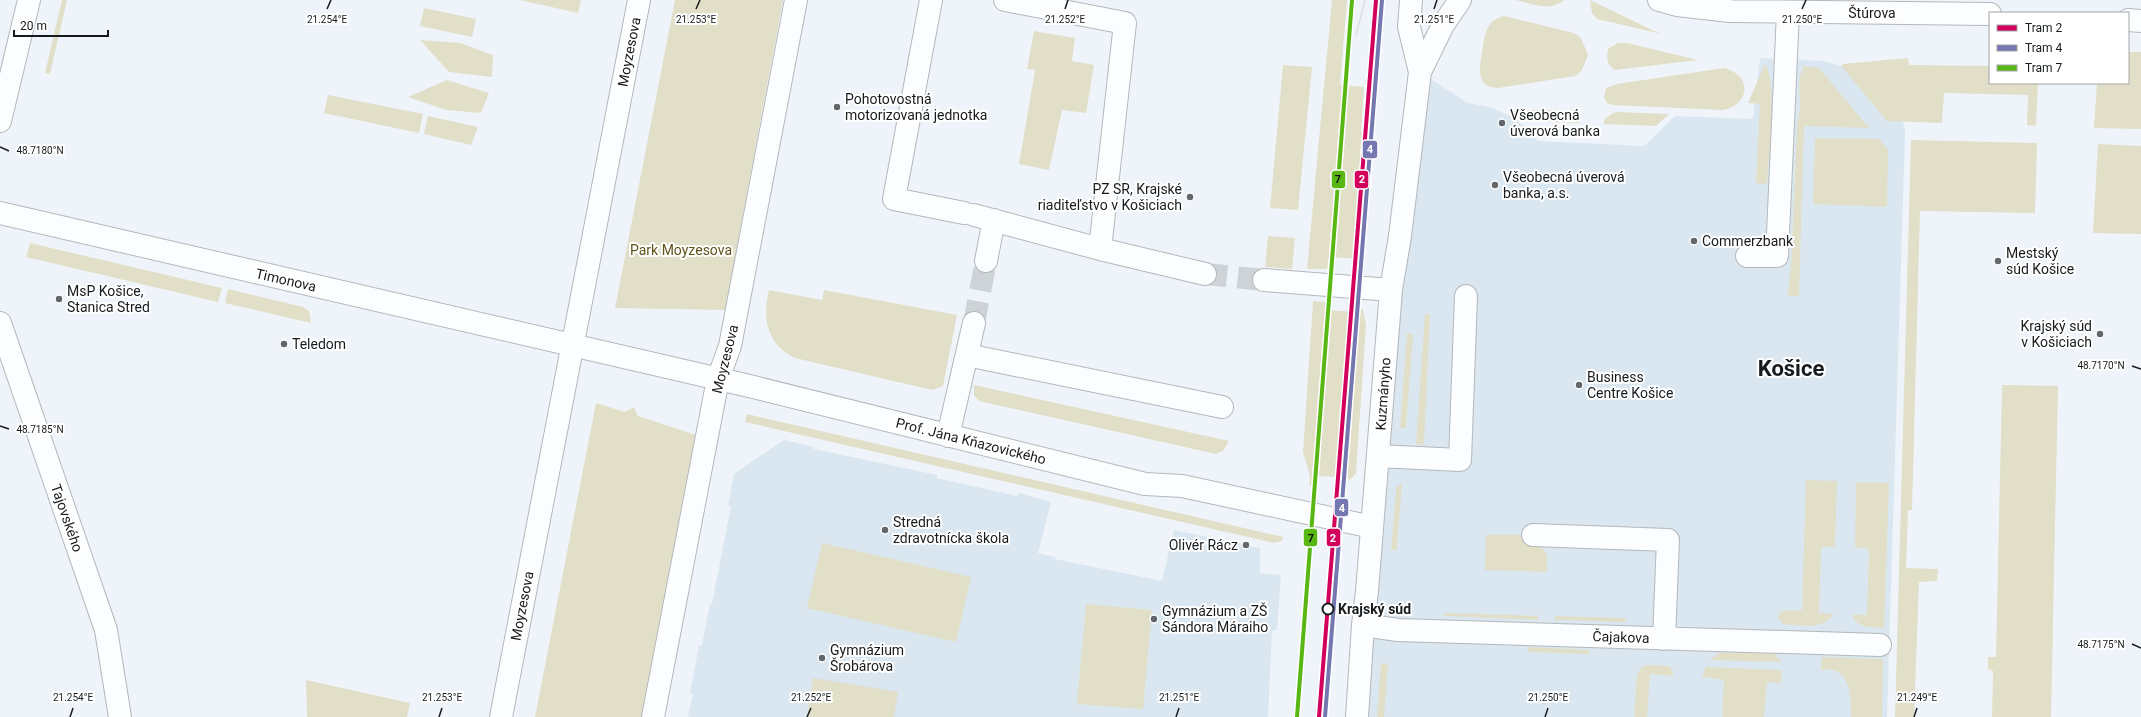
<svg xmlns="http://www.w3.org/2000/svg" width="2141" height="717" viewBox="0 0 2141 717" font-family="Roboto,sans-serif">
<style>
.built{fill:#dae7f0}
.green{fill:#e2dfc9}
.lines{fill:none;stroke-linecap:round;stroke-linejoin:round}
.minor-tunnel{stroke:#ced3d8;stroke-width:22;stroke-dasharray:22 11;stroke-linecap:butt}
.minor-casing{stroke:#b3b8bb;stroke-width:24}
.minor{stroke:#fcfdfe;stroke-width:22}
.tram{stroke:#d5d7d9;stroke-width:1}
.tram-1-casing{stroke:#fff;stroke-width:7}
.tram-2-casing{stroke:#fff;stroke-width:7}
.tram-3-casing{stroke:#fff;stroke-width:7}
.tram-1{stroke:#d2005c;stroke-width:4}
.tram-2{stroke:#7477b0;stroke-width:4}
.tram-3{stroke:#59b714;stroke-width:4}
.ticks{fill:none;stroke:#171b1e;stroke-width:1.5}
.poi-dot{fill:#62676b;stroke:#fff;stroke-width:1.5}
.stop-dot{fill:#fff;stroke:#171b1e;stroke-width:2}
.labels{text-anchor:middle;stroke-width:4;stroke-linejoin:round;paint-order:stroke}
.street-label{font-size:14px;fill:#171b1e;stroke:#fff}
.poi-label{font-size:14px;fill:#171b1e;stroke:#fff;text-anchor:start}
.park-label{font-size:14px;fill:#615218;stroke:#fff}
.stop-label{font-size:14px;font-weight:bold;fill:#171b1e;stroke:#fff;text-anchor:start}
.town-label{font-size:22px;font-weight:bold;fill:#171b1e;stroke:#fff}
.ticks-label{font-size:10px;text-anchor:middle;fill:#171b1e;stroke:#fff;stroke-width:4;stroke-linejoin:round;paint-order:stroke}
.line-badge{stroke:#fff;stroke-width:1.5}
.badge-label{font-size:11px;text-anchor:middle;font-weight:bold;fill:#fff}
.pale-badge-label{font-size:11px;text-anchor:middle;font-weight:bold;fill:#111}
</style>
<rect width="100%" height="100%" fill="#eef4f9"/>
<path class="built" d="M1760 58 1824 61 1841 66 1843 64 1884 62 1891 59 1905 132 1887 717H1358L1420 72 1468 103 1490 107 1512 117 1526 127 1538 141 1644 146 1675 116 1753 119Z
M784 440 814 447V449L937 475V478L1017 496 1019 493 1051 502 1038 553 1055 557V559L1162 581 1174 530 1260 548V573L1281 575 1277 630 1272 631 1268 717H688L693 694 690 693 699 645H702L710 603 712 604 731 506 728 505 734 474Z"/>
<path class="green" d="M62 0H67L50 74 45 73Z
M520 0H581L578 13Z
M675 0H783L725 310 615 308Z
M1332 0H1347L1340 85 1364 87 1361 132 1374 133 1363 259 1329 257 1327 269H1307Z
M1516 0H1564C1551 12 1531 4 1516 0Z
M1590 0 1652 30 1662 34 1597 19 1592 13Z
M424 8 476 19 472 37 420 26Z
M1504 16 1574 33 1581 38 1588 55 1582 70 1575 76 1498 88C1474 88 1480 64 1483 47 1484 40 1485 32 1489 26 1492 20 1498 18 1504 16Z
M1034 31 1075 38 1072 61 1094 65 1086 113 1062 110 1049 170 1019 164 1035 70 1027 69Z
M420 40 460 43 493 55 492 77 449 72Z
M1618 43H1627L1698 60 1615 70C1607 65 1606 58 1608 49Z
M2128 52H2141V129L2094 128 2097 83H2128Z
M1908 58 1909 65 1990 66V83H2038L2036 126 2027 125 2028 95 1944 93 1942 123 1887 121 1841 66 1843 64Z
M1765 64C1778 83 1768 158 1767 184L1756 183 1760 104 1748 103Z
M1283 65 1312 67 1298 210 1270 208Z
M1804 66 1819 68 1869 128 1804 126 1799 296H1788L1791 267 1797 126 1800 109 1799 79Z
M1724 68C1752 75 1751 104 1723 110L1613 105 1607 103 1604 98 1606 88 1617 84Z
M447 80 489 93 481 113 446 110 408 97Z
M328 95 423 114 419 133 324 113Z
M1523 110C1538 111 1575 106 1580 123L1535 121Z
M1613 113 1618 112 1669 114 1656 126 1603 124 1606 118Z
M428 116 478 127 471 145 424 134Z
M1815 138 1879 139 1888 150 1887 207 1813 204Z
M1911 140 2037 143 2035 213 1920 211 1912 510H1908L1906 568 1938 569 1937 581 1919 582 1914 717H1895Z
M2098 144 2141 146V234L2093 233Z
M1268 236 1295 238 1292 269 1265 267Z
M30 243 222 288 218 302 26 257Z
M228 289 303 307 309 311 311 323 225 303Z
M769 290 822 300 824 290 957 315 943 386 932 390 795 358C767 344 762 319 769 290Z
M1313 301 1326 302V310L1359 312 1360 309 1363 310 1366 325 1356 473 1350 480 1347 477 1314 476 1313 486H1309L1310 476 1303 452Z
M1425 314H1430L1424 445 1416 444Z
M1407 333 1413 334 1406 428H1400Z
M974 385 1229 441 1223 451 1216 454 979 401 974 395Z
M2002 385 2058 386 2051 717H1992L1993 671 1988 669V657H1996Z
M596 403 625 412 634 407 638 416 702 437 647 717H535Z
M747 414 1283 537 1282 541 1274 543 745 422Z
M1806 480 1837 481 1835 547H1821L1819 613 1833 614C1823 631 1800 625 1783 624L1778 618 1781 611 1802 610Z
M1856 482 1889 483 1884 628C1870 627 1859 629 1852 615H1867L1869 549 1855 547Z
M1402 483 1397 550H1391L1396 493V488Z
M1486 535H1533L1547 555V572L1485 570Z
M822 543 971 577 956 642 807 608Z
M1086 604 1152 610 1143 709 1077 704Z
M1444 613 1538 616V620L1444 616Z
M1555 616 1627 618 1624 622 1555 620Z
M1528 647 1589 650V654L1528 652Z
M1719 653H1769L1775 654 1781 662 1710 660Z
M1822 657 1883 659 1882 717H1851C1851 704 1852 678 1836 671 1832 669 1826 670 1821 670Z
M1381 663 1388 664 1384 717H1377Z
M1646 665 1670 666 1674 676 1650 674 1647 717H1634L1637 675 1642 667Z
M1706 667 1782 670 1781 683 1767 682 1764 717H1722L1724 680 1702 677Z
M813 678 898 692 894 717H807Z
M306 680 410 703 407 717H307Z"/>
<g class="lines">
<path class="minor-tunnel" d="M1205 274 1264 280
M974 323 986 261"/>
<defs>
<path id="minor" d="M931 0 894 199 964 213
M1005 0 1125 23 1100 249 1205 274
M1411 0 1409 27 1420 72
M1659 0 1677 5 1730 11 1990 14
M2128 20 2141 21
M0 121 29 0
M0 213 745 385 1145 484 1182 486 1372 527
M974 215 1100 249
M1747 256H1777L1788 12
M986 261 994 220
M1264 280 1391 290
M0 323 106 630 120 717
M967 355 1222 407
M948 436 974 323
M1378 456 1460 460 1466 296
M1533 535 1668 540 1664 639
M1363 625 1398 630 1880 645
M501 717 639 0
M653 717 718 379 730 346 796 0
M1357 717 1363 625 1367 591 1391 290 1400 236 1420 72 1443 25 1460 0"/>
</defs>
<use href="#minor" class="minor-casing"/>
<use href="#minor" class="minor"/>
<path class="tram" d="M1356 35 1365 0
M1373 36 1384 0"/>
<defs>
<path id="tram-1" d="M1319 717 1376 0"/>
<path id="tram-2" d="M1325 717 1382 0"/>
<path id="tram-3" d="M1297 717 1352 0"/>
</defs>
<use href="#tram-1" class="tram-1-casing"/>
<use href="#tram-2" class="tram-2-casing"/>
<use href="#tram-3" class="tram-3-casing"/>
<use href="#tram-1" class="tram-1"/>
<use href="#tram-2" class="tram-2"/>
<use href="#tram-3" class="tram-3"/>
</g>
<path class="ticks" d="M327 9 331 0M696 9 700 0M1065 9 1068 0M1434 9 1437 0M1802 9 1806 0M0 147 9 151M2132 366 2141 369M0 426 9 429M2132 644 2141 648M70 717 73 708M439 717 442 708M807 717 811 708M1176 717 1179 708M1545 717 1548 708M1914 717 1917 708"/>
<g class="poi-dot">
<circle cx="837" cy="107" r="4"/>
<circle cx="1502" cy="123" r="4"/>
<circle cx="1495" cy="185" r="4"/>
<circle cx="1190" cy="197" r="4"/>
<circle cx="1694" cy="241" r="4"/>
<circle cx="1998" cy="261" r="4"/>
<circle cx="59" cy="299" r="4"/>
<circle cx="2100" cy="334" r="4"/>
<circle cx="284" cy="344" r="4"/>
<circle cx="1579" cy="385" r="4"/>
<circle cx="885" cy="530" r="4"/>
<circle cx="1246" cy="545" r="4"/>
<circle cx="1154" cy="619" r="4"/>
<circle cx="822" cy="658" r="4"/>
</g>
<circle class="stop-dot" cx="1328" cy="609" r="5.5"/>
<g class="labels">
<g class="street-label">
<text x="1872" y="18">Štúrova</text>
<text transform="translate(629 52) rotate(-79)" y="5">Moyzesova</text>
<text transform="translate(286 280) rotate(13)" y="5">Timonova</text>
<text transform="translate(725 359) rotate(-76)" y="5">Moyzesova</text>
<text transform="translate(1383 394) rotate(-86)" y="5">Kuzmányho</text>
<text transform="translate(971 441) rotate(14)" y="5">Prof. Jána Kňazovického</text>
<text transform="translate(67 518) rotate(71)" y="5">Tajovského</text>
<text transform="translate(522 606) rotate(-79)" y="5">Moyzesova</text>
<text transform="translate(1621 637) rotate(2)" y="5">Čajakova</text>
</g>
<g class="poi-label">
<text x="845" y="104">Pohotovostná<tspan x="845" dy="16">motorizovaná jednotka</tspan></text>
<text x="1510" y="120">Všeobecná<tspan x="1510" dy="16">úverová banka</tspan></text>
<text x="1503" y="182">Všeobecná úverová<tspan x="1503" dy="16">banka, a.s.</tspan></text>
<text x="1182" y="194" text-anchor="end">PZ SR, Krajské<tspan x="1182" dy="16">riaditeľstvo v Košiciach</tspan></text>
<text x="1702" y="246">Commerzbank</text>
<text x="2006" y="258">Mestský<tspan x="2006" dy="16">súd Košice</tspan></text>
<text x="67" y="296">MsP Košice,<tspan x="67" dy="16">Stanica Stred</tspan></text>
<text x="2092" y="331" text-anchor="end">Krajský súd<tspan x="2092" dy="16">v Košiciach</tspan></text>
<text x="292" y="349">Teledom</text>
<text x="1587" y="382">Business<tspan x="1587" dy="16">Centre Košice</tspan></text>
<text x="893" y="527">Stredná<tspan x="893" dy="16">zdravotnícka škola</tspan></text>
<text x="1238" y="550" text-anchor="end">Olivér Rácz</text>
<text x="1162" y="616">Gymnázium a ZŠ<tspan x="1162" dy="16">Sándora Máraiho</tspan></text>
<text x="830" y="655">Gymnázium<tspan x="830" dy="16">Šrobárova</tspan></text>
</g>
<g class="park-label">
<text x="681" y="255">Park Moyzesova</text>
</g>
<g class="stop-label">
<text x="1338" y="614">Krajský súd</text>
</g>
<g class="town-label">
<text x="1791" y="376">Košice</text>
</g>
</g>
<g class="ticks-label">
<text x="327" y="23">21.254°E</text>
<text x="696" y="23">21.253°E</text>
<text x="1065" y="23">21.252°E</text>
<text x="1434" y="23">21.251°E</text>
<text x="1802" y="23">21.250°E</text>
<text x="40" y="154">48.7180°N</text>
<text x="2101" y="369">48.7170°N</text>
<text x="40" y="433">48.7185°N</text>
<text x="2101" y="648">48.7175°N</text>
<text x="73" y="701">21.254°E</text>
<text x="442" y="701">21.253°E</text>
<text x="811" y="701">21.252°E</text>
<text x="1179" y="701">21.251°E</text>
<text x="1548" y="701">21.250°E</text>
<text x="1917" y="701">21.249°E</text>
</g>
<g class="line-badge">
<rect x="1362" y="140" width="16" height="19" rx="4" fill="#7477b0"/>
<rect x="1331" y="170" width="15" height="19" rx="4" fill="#59b714"/>
<rect x="1354" y="170" width="15" height="19" rx="4" fill="#d2005c"/>
<rect x="1334" y="498" width="15" height="19" rx="4" fill="#7477b0"/>
<rect x="1303" y="528" width="15" height="19" rx="4" fill="#59b714"/>
<rect x="1326" y="528" width="15" height="19" rx="4" fill="#d2005c"/>
</g>
<g class="badge-label">
<text x="1370" y="153">4</text>
<text x="1362" y="183">2</text>
<text x="1342" y="512">4</text>
<text x="1333" y="542">2</text>
</g>
<g class="pale-badge-label">
<text x="1338" y="183">7</text>
<text x="1311" y="542">7</text>
</g>
<rect x="1989" y="12" width="140" height="72" fill="#ffffff" stroke="#a2a4a5"/>
<rect x="1997" y="25" width="20" height="6" fill="#d2005c" stroke="#a2a4a5"/>
<text x="2025" y="32" font-size="12" fill="#171b1e">Tram 2</text>
<rect x="1997" y="45" width="20" height="6" fill="#7477b0" stroke="#a2a4a5"/>
<text x="2025" y="52" font-size="12" fill="#171b1e">Tram 4</text>
<rect x="1997" y="65" width="20" height="6" fill="#59b714" stroke="#a2a4a5"/>
<text x="2025" y="72" font-size="12" fill="#171b1e">Tram 7</text>
<path d="M14 30v6h94v-6" fill="none" stroke="#171b1e" stroke-width="2"/>
<text x="20" y="30" font-size="12" fill="#171b1e" stroke="#ffffff" stroke-width="3" paint-order="stroke">20 m</text>
</svg>
